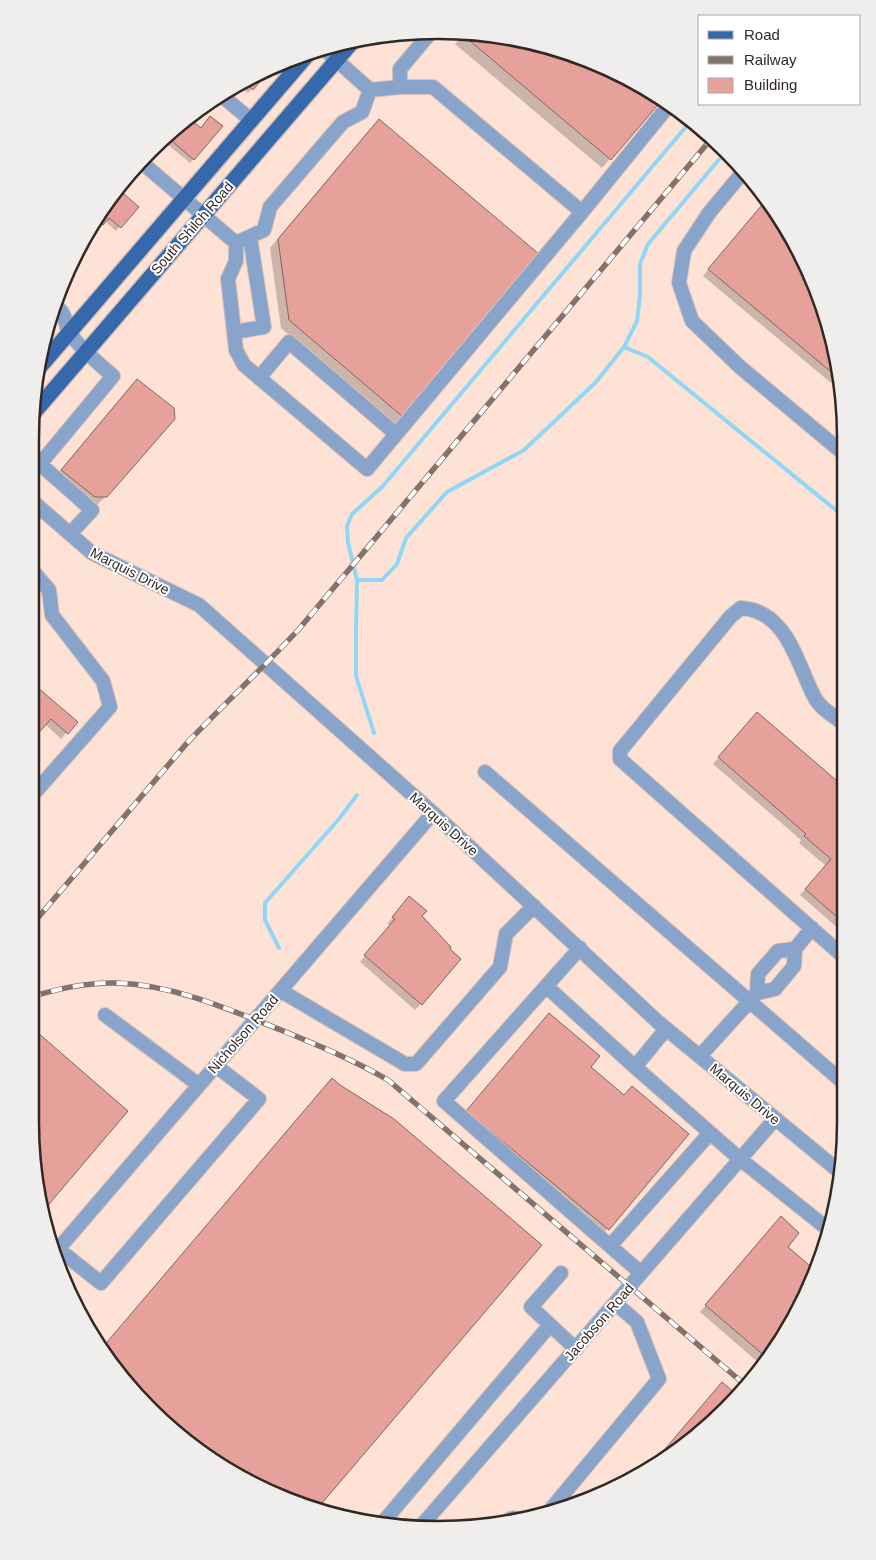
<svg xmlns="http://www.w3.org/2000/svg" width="876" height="1560" viewBox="0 0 876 1560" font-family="Helvetica,sans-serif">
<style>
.shadow{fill:#0003}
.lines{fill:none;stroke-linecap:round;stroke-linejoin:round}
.stream{stroke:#90d7f5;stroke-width:4}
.building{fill:#e5a19a;stroke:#806562}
.minor-casing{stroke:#d9c1b5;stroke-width:16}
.major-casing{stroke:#d9c1b5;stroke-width:18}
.minor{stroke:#89a4cb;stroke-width:14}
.major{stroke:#3668ac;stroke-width:15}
.rail-casing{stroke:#84726b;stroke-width:5.5}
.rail{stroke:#fff;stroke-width:4;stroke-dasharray:11;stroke-linecap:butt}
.labels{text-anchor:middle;stroke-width:4;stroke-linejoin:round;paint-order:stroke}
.street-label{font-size:14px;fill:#332824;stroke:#fff}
.rim{fill:none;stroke:#332824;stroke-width:2.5}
</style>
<rect width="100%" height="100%" fill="#fee2d5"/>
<path class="shadow" d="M465 33 492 34 569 52 642 85 661 99 602 168 455 44Z
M271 67 248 93 239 85 258 72Z
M186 118 200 129 193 159 190 163 162 140Z
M371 128 402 416 394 424 281 328 270 248Z
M117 189 137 207 116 231 105 221 99 228 93 223Z
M767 199 777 212 824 307 843 385V393L703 276Z
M129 388 106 496 98 504 86 505 54 478Z
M31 684 76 722 61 739 45 724 30 739Z
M752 720 844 789V927L841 931 800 895 826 866 799 843 801 840 713 764Z
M404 904 421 916V1004L415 1010 360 962 390 925 387 924Z
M543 1021 589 1068 623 1096 687 1134 602 1235 462 1118Z
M775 1223 786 1247 816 1272 791 1326 760 1364 700 1312Z"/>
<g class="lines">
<path class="stream" d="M624 347 648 357 843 516
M357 580H382L397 564 406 538 447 492 524 450 595 383 624 347 637 321 640 295V264L648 244 727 150
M374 733 356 676V633L357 580 348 543 347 526 352 514 382 487 690 122
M279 948 265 920V903L339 819 357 795"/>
</g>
<path class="building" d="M465 33 492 34 569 52 642 85 662 100 611 160 463 35Z
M273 66 253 90 243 81 258 72Z
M210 116 223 126 194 160 166 136 187 117 201 128Z
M379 119 540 255 403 417 289 320 278 239Z
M117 188 139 207 121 228 109 218 103 225 96 219Z
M767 199 777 212 824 307 842 381 708 269Z
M137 379 174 408 175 419 107 497H95L61 470Z
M31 682 78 722 68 734 51 719 34 738 30 739Z
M757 712 844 787V923L805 889 831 859 804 836 806 834 718 757Z
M409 896 427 911 422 916 451 947 450 949 461 959 422 1005 364 955 395 919 392 917Z
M549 1013 600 1056 591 1067 624 1095 632 1086 689 1134 609 1230 466 1111Z
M30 1026 128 1111 44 1210 30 1122Z
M332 1078 340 1085 394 1119 542 1245 317 1509 211 1461 114 1370 102 1348Z
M781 1216 799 1233 788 1247 816 1271 791 1326 766 1357 705 1305Z
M722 1382 736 1394 707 1429 654 1462Z"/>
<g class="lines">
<defs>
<path id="minor" d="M323 48 370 90
M400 87H433L582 212
M221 95 251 120
M140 161 236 243 264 230 270 207 343 122 362 112 370 90 400 87V69L431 32
M744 171 709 213 684 251 679 283 692 321 740 367 843 453
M236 243V261L228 279 234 332 264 327 250 237
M55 305C70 317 62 323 71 335 83 351 98 363 113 376L40 464 92 510 70 534
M234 332 236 350 244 365 367 469 582 212 669 105
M259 378 289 342 396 434
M31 500 92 553 199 605 433 813 658 1022 840 1172
M31 519 40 508
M844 724C835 717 820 708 815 698 797 665 788 611 741 608L731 616 620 751V759L844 957
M485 772 845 1084
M30 798 110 707 103 681 52 615 49 590 31 569
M580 948 444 1101 641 1273
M546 986 635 1067
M281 991 405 1064H416L500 967 506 934 534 906
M757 993 775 989 794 966 795 949 812 928
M105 1015 199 1085
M666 1029 635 1067 740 1159 829 1230
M700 1056 757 993 758 974 778 951 795 949
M610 1246 710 1133
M58 1249 101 1283 259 1099 216 1066
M53 1255 433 813
M561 1273 531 1307 576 1349
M551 1509 659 1379 637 1322 615 1303
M510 1519 514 1518
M384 1521 550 1325
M422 1525 775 1119"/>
<path id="major" d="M38 369 309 53
M31 416 353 41"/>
</defs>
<use href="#minor" class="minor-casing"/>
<use href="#major" class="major-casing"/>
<use href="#minor" class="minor"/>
<use href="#major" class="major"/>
<defs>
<path id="rail" d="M30 927 187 743C224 704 263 668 299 629L712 138
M30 997C58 989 87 982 117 983 174 985 228 1009 281 1030 317 1045 354 1060 388 1080L744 1384"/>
</defs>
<use href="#rail" class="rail-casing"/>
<use href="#rail" class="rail"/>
</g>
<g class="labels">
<g class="street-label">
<text transform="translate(192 228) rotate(-49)" y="5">South Shiloh Road</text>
<text transform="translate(130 571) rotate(27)" y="5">Marquis Drive</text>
<text transform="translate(444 824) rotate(42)" y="5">Marquis Drive</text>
<text transform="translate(243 1034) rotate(-49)" y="5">Nicholson Road</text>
<text transform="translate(745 1094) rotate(40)" y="5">Marquis Drive</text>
<text transform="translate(599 1322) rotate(-49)" y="5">Jacobson Road</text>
</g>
</g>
<path d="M0 0H876V1560H0ZM438 39H438A399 399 0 0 1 837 438V1122A399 399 0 0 1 438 1521H438A399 399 0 0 1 39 1122V438A399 399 0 0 1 438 39Z" fill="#efeeed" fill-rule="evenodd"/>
<path class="rim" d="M438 39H438A399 399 0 0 1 837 438V1122A399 399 0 0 1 438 1521H438A399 399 0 0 1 39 1122V438A399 399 0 0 1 438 39Z"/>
<rect x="698" y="15" width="162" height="90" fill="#ffffff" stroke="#ada9a7"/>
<rect x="708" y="31" width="25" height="8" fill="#3668ac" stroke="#ada9a7"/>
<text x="744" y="40" font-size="15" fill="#332824">Road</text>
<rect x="708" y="56" width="25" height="8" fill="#84726b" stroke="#ada9a7"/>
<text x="744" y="65" font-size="15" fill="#332824">Railway</text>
<rect x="708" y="78" width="25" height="15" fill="#e5a19a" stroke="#ada9a7"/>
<text x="744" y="90" font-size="15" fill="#332824">Building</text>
</svg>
